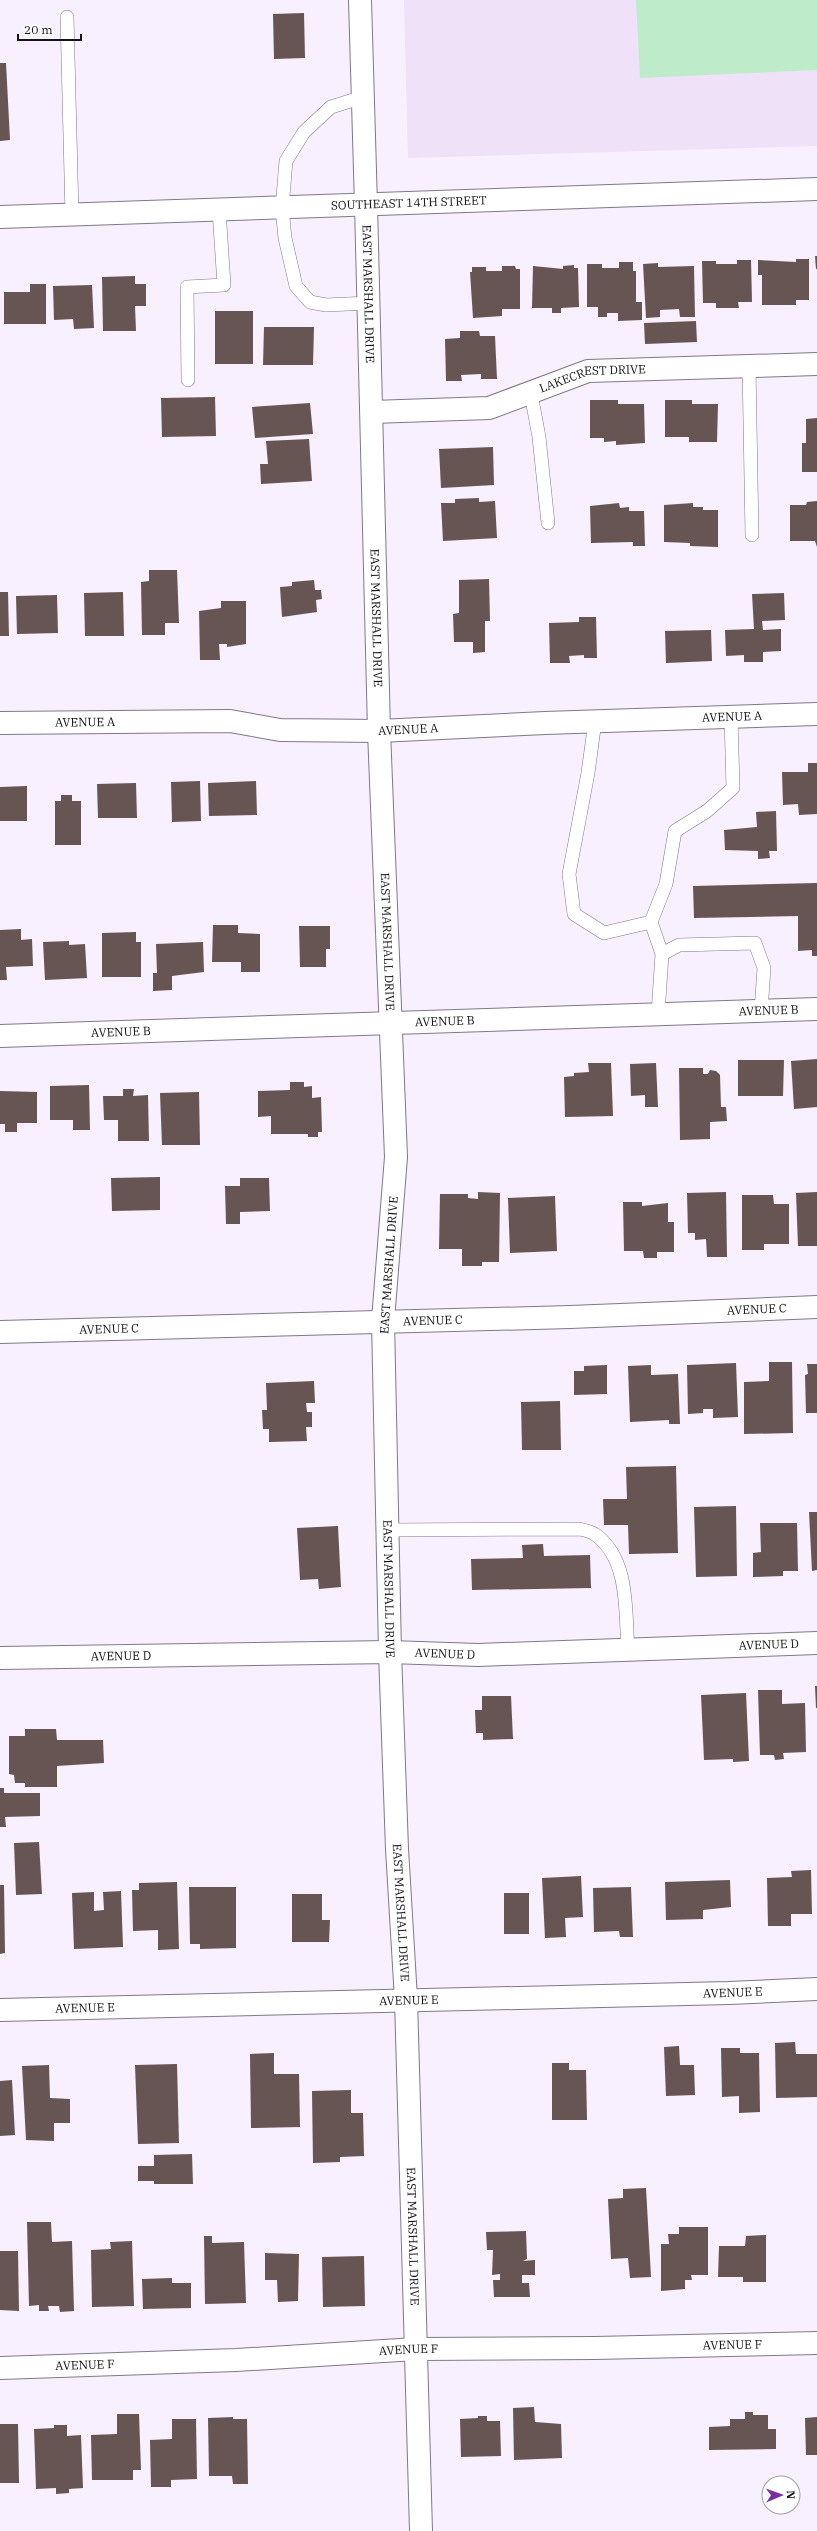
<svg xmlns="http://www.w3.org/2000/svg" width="817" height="2531" viewBox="0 0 817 2531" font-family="'IBM Plex Serif',serif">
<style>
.built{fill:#eee1f8}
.green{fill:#beeccb}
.building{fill:#665552}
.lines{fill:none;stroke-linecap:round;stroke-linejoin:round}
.lane-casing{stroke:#807887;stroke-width:14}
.street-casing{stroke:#807887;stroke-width:24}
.secondary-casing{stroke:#807887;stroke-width:24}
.lane{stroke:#fff;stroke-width:13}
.street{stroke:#fff;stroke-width:22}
.secondary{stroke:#fff;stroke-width:22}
.labels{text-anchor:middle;stroke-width:4;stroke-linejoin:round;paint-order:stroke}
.street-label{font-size:12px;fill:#161318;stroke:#fff}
</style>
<rect width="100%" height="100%" fill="#f8efff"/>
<path class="built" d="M404 0H817V146L408 158Z"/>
<path class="green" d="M636 0H817V70L640 78Z"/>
<path class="building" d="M304 13 305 58 274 59 273 14Z
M0 63H6L10 140 0 141Z
M815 256H817V269H816Z
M796 259H809V300H796V305H762V275H758V260L796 262Z
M737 260H751L752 302H738L739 308H716V303H703L702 261H716V264H737Z
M619 262H633V271H636V302H642V320L618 321V313H607V317H598V307H587V264H602V268H619Z
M658 263V267L694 266 695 317H680L679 309 660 310V317L646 318 643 264Z
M574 265V268H578L579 307 561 308V313H552V308H532L533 266 563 269V266Z
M502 266H515L516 269H520V309H502V316L473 318 470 272H472V267H486V271H502Z
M135 276V284H146V306H135L136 331H103L102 277Z
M30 284H46V324H4V292H30Z
M92 285 94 328 74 329 73 319 54 320 53 286Z
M215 311H253V364H215Z
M696 321 697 342 645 344 644 323Z
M264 327H314L313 365H263Z
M460 331H479L480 336H495L497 379H481V374L461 375 462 381H446L445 339 460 338Z
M215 397 216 436 162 437 161 398Z
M590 400H618V404H644L645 443 616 445V441L604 442V438H590Z
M665 400H692V404H718L717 442H689V437H665Z
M310 403 313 434 255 438 252 407Z
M817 418V472H802V443H806V419Z
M309 439 312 481 261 484 260 464H268L266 441Z
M493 447 494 485 441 488 439 449Z
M479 498V502L495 501 497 538 443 541 441 503H455V499Z
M817 501V547L815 541H790V505H806L807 502Z
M619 503 620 508 629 507V511H644L645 546H633V542L591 543 590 506Z
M693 503V507H703V510H718V547L690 546V543L664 542V505Z
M149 570H177L179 623H165V635H142L141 582 149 581Z
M489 579 490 621H485V652L473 653V642H454L453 614 459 613V580Z
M314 580 315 590H321L322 599 316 600 317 612 282 617 280 587 292 586V582Z
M0 592H8L9 636H0Z
M123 592 124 636H85L84 593Z
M784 593 785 620 762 621 763 630 781 629V651L763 652V662H744V655L726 656 725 630 754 629 752 594Z
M57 595 58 633 17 634 16 596Z
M221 601H246V644L227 647V644H219L220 660H200L199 611 221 608Z
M579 617H596L597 658H584V655L569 656 570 663H550L549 623 579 622Z
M711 630 712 661 666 663 665 631Z
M808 763H817V814L799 815 798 804 783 805 782 772H808Z
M200 781 201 821 172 822 171 782Z
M256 781 257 815 209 816 208 783Z
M136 783 137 818H98L97 784Z
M27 786V821H0V787Z
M61 795H72V801H81V845H55V801H61Z
M776 811 777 851H769L770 858 758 859V851L725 850 724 830 757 827 756 812Z
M817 883V956H812V950L798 951V916L694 918 693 886Z
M213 925H238V933L260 934V972H241V962H212Z
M299 926H330V949H326V967H300Z
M21 929V940L32 939 33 966 6 967 7 980H0V930Z
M136 932V942H141V977H102V933Z
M69 941V945L85 944 87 978 45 980 43 942Z
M203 942 204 972 172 976V990L153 991V973H157L156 944Z
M817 1059V1107L794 1109 791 1061Z
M738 1060H784L783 1096H738Z
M588 1063H611L613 1116 565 1117 564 1077 574 1076V1073L589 1072Z
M656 1063 658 1107H645V1095L631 1096 630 1064Z
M679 1068H703V1074H708L710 1070 716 1071 720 1075 721 1107H726L727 1121 710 1122V1139L680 1140Z
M290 1082H304V1087L312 1086V1098L321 1097 322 1132H318V1137H308V1134H271V1116L258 1117V1091L290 1090Z
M89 1085 90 1130H73V1120H50V1086Z
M123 1089H134L133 1096 148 1095 149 1141H118V1120H104L103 1096H123Z
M0 1091 37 1092V1123H17V1132H5V1124H0Z
M199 1092 200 1145H162L160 1093Z
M160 1177V1210L112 1211 111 1178Z
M240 1178H269L270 1211 240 1212V1224H226L225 1186H240Z
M478 1192 500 1193 499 1262H482V1266H462V1249H439L440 1194H468V1198L478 1199Z
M726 1192 727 1257H707L706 1239 695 1240V1233H688L687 1193Z
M817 1192V1246H798L796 1193Z
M742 1195H773L774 1204H789V1244H764V1250H742Z
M555 1196 557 1251 510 1253 508 1198Z
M623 1202H642V1206L668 1203V1222H674V1252H657V1258H644L643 1251H624Z
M769 1362H792L793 1433 744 1434V1382L769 1381Z
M736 1363 738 1417 713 1418V1409H703V1413L688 1414 687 1365Z
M807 1364H817V1413H806L805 1375 808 1374Z
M607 1365V1394L574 1395V1371H584V1366Z
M651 1365V1375L678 1374 680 1424H669V1420L630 1422 628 1366Z
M314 1381 315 1403H306L307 1412H312V1427H306L307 1441 269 1442V1429H263L262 1410H267L266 1383Z
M560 1401 561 1450H522L521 1402Z
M676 1466 678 1553 629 1554 628 1525H604L603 1499H627L626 1467Z
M736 1506 737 1576 696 1577 694 1507Z
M809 1512H817V1570L812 1571Z
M760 1523H797L798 1571H783V1576L753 1577V1553L761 1552Z
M338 1526 341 1587 319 1589 318 1579 300 1580 297 1528Z
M543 1544 544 1556 590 1555 591 1588 472 1590 471 1559 523 1558 522 1545Z
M815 1686H817V1708H816Z
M758 1690H782V1704L805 1703 806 1752 783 1753 784 1759 775 1760 774 1755H760Z
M746 1693 749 1761 733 1762V1759L704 1760 701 1695Z
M482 1696H511L513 1739 483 1740V1733H476L475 1710H482Z
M25 1729H56L57 1740H103L104 1763 57 1766V1787H25V1783H15L14 1775 9 1774V1736H25Z
M0 1788H4V1793H40V1816L5 1817 6 1827H0Z
M39 1842 42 1894 16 1895 14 1843Z
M811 1870 812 1914H791V1926H768L767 1878 792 1877 791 1871Z
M581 1876 583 1917 565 1918 566 1937 545 1938 542 1878Z
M730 1880 731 1907 703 1910V1919L666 1920 665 1882Z
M177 1882 179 1949 158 1950V1930L133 1931 132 1890H139V1883Z
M0 1885H4L5 1953 0 1954Z
M189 1887H236V1948L200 1949V1944H190Z
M631 1887 633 1937H620L619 1931 594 1932 593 1888Z
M121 1891 123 1947 74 1949 72 1893 94 1892V1911L104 1910 103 1892Z
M504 1893H529V1934H504Z
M292 1894H322V1920H330L329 1942H292Z
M795 2042 796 2054H817V2097L776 2098 775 2043Z
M679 2046 680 2065H694L695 2095 666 2096 664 2047Z
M721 2048H740V2053H759L760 2112 739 2113V2096L722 2097Z
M274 2053V2074H299L300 2127 251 2128 250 2054Z
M552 2063H569V2070H586L587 2120H552Z
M177 2064 179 2143 138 2144 135 2065Z
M49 2065 50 2098 70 2099V2123H54V2141L26 2140 22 2066Z
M12 2080 15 2135 0 2136V2081Z
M351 2090V2113H363L364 2156 340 2157V2162L313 2163 312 2091Z
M192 2154 193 2184H154V2181H138V2166H154V2155Z
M646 2188 651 2277 630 2278 628 2258 611 2259 608 2199 623 2198V2189Z
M27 2222H51L52 2242 72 2241 74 2311 60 2312 59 2306H48L49 2311H39V2305L29 2306Z
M679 2227H708V2275H691L692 2280H685V2289L661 2291V2244H669L668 2234H679Z
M526 2231 527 2259 523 2261 535 2260V2275H522V2283H529L530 2297H494L493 2280H500V2274L492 2275 493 2250H487L486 2232Z
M766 2235V2282H743V2277H718L719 2246H745L746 2236Z
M204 2236H212V2243L244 2242 246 2303 205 2304Z
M132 2241 134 2306 92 2307 91 2250 111 2249 110 2242Z
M0 2251H18L19 2311 0 2310Z
M265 2253 299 2254 298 2301 278 2302 277 2280H265Z
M364 2256 365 2306 323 2307 322 2257Z
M172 2278V2283H191V2308L143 2309 142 2279Z
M534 2407 535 2422 561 2424 562 2458 514 2460 513 2408Z
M745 2412H753V2415H768V2429H776V2449L709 2450V2427L730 2426V2419H745Z
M117 2414H139L141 2470H133V2480H92L91 2435 117 2434Z
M478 2416H487V2421H500L501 2456 461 2457 460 2419 478 2418Z
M233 2417V2419H247L248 2484H233L232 2476H209L208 2418Z
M817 2417V2455H806L805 2418Z
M172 2419H196L197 2479 171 2480V2487H151L150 2440 172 2439Z
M0 2424H18L19 2483H0Z
M54 2425H67V2436L81 2435 83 2488 69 2489V2493L56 2494V2488L36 2489 34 2429 54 2428Z"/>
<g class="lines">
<defs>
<path id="lane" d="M67 17 72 215
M363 97 331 107 304 132 286 161 282 208 285 238 296 286 310 302 326 305 369 303
M749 366 752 535
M188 380 187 287 224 285 219 210
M531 394 539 437 548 523
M595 721 588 773 569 874 574 914 604 933 651 922
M662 954 651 922 666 884 675 831 707 811 733 788 731 717
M658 1014 662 954 679 945 755 943 764 968 761 1011
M389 1530 579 1529C584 1530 592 1532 596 1535 630 1560 625 1613 628 1650"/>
<g id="street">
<path id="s1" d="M366 205 379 731 396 1157 383 1320 390 1652 397 1849 406 1999 421 2531"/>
<path id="s2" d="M372 412 489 408 588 371 817 364"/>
<path id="s3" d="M0 723 230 721 280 730 379 731 545 723 817 714"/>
<path id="s4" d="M0 1036 817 1009"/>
<path id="s5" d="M0 1332 570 1317 817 1307"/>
<path id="s6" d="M0 1658 390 1652 478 1655 817 1643"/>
<path id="s7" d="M0 2010 729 1993 817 1989"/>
<path id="s8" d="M0 2368 236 2360 416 2349 595 2348 817 2343"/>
</g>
<g id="secondary">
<path d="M360 0 366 205"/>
<path id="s9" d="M0 217 817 189"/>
</g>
</defs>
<use href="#lane" class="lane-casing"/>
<use href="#street" class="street-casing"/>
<use href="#secondary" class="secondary-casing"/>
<use href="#lane" class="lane"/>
<use href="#street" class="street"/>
<use href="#secondary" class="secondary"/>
</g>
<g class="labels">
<g class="street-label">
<text dy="4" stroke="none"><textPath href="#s9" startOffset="409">SOUTHEAST 14TH STREET</textPath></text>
<text dy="4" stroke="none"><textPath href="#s1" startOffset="89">EAST MARSHALL DRIVE</textPath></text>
<text dy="4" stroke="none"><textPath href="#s2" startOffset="226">LAKECREST DRIVE</textPath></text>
<text dy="4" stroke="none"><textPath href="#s1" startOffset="413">EAST MARSHALL DRIVE</textPath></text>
<text dy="4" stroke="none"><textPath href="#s3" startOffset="733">AVENUE A</textPath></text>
<text dy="4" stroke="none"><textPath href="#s3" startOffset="85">AVENUE A</textPath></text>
<text dy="4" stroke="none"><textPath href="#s3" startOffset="409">AVENUE A</textPath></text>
<text dy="4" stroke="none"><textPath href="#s1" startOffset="737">EAST MARSHALL DRIVE</textPath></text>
<text dy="4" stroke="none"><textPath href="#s4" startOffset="769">AVENUE B</textPath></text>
<text dy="4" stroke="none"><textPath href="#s4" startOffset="445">AVENUE B</textPath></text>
<text dy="4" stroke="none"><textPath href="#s4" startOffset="121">AVENUE B</textPath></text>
<text transform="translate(389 1265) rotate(-86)" y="4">EAST MARSHALL DRIVE</text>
<text dy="4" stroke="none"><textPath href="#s5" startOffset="757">AVENUE C</textPath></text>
<text dy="4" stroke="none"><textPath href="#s5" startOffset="433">AVENUE C</textPath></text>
<text dy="4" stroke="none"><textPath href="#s5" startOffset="109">AVENUE C</textPath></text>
<text dy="4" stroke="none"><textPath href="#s1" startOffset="1385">EAST MARSHALL DRIVE</textPath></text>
<text dy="4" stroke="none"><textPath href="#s6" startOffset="769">AVENUE D</textPath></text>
<text dy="4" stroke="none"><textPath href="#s6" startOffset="445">AVENUE D</textPath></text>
<text dy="4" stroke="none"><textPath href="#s6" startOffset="121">AVENUE D</textPath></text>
<text dy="4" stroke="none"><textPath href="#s1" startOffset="1709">EAST MARSHALL DRIVE</textPath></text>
<text dy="4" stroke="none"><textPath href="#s7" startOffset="733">AVENUE E</textPath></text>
<text dy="4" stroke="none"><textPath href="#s7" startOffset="409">AVENUE E</textPath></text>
<text dy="4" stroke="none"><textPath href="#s7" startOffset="85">AVENUE E</textPath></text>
<text dy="4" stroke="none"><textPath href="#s1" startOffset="2033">EAST MARSHALL DRIVE</textPath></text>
<text dy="4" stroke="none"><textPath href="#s8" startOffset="733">AVENUE F</textPath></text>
<text dy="4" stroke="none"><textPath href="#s8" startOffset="409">AVENUE F</textPath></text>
<text dy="4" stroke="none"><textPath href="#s8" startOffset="85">AVENUE F</textPath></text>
</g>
</g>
<g transform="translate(781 2495) rotate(88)"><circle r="19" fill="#ffffff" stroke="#a2a1a3"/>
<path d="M0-3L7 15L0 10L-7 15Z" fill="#7a2fa1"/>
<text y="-6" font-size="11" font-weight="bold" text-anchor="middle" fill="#161318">N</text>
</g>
<path d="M18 34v6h63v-6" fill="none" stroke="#161318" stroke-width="2"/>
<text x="24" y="34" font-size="12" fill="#161318" stroke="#ffffff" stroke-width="3" paint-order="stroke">20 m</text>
</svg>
